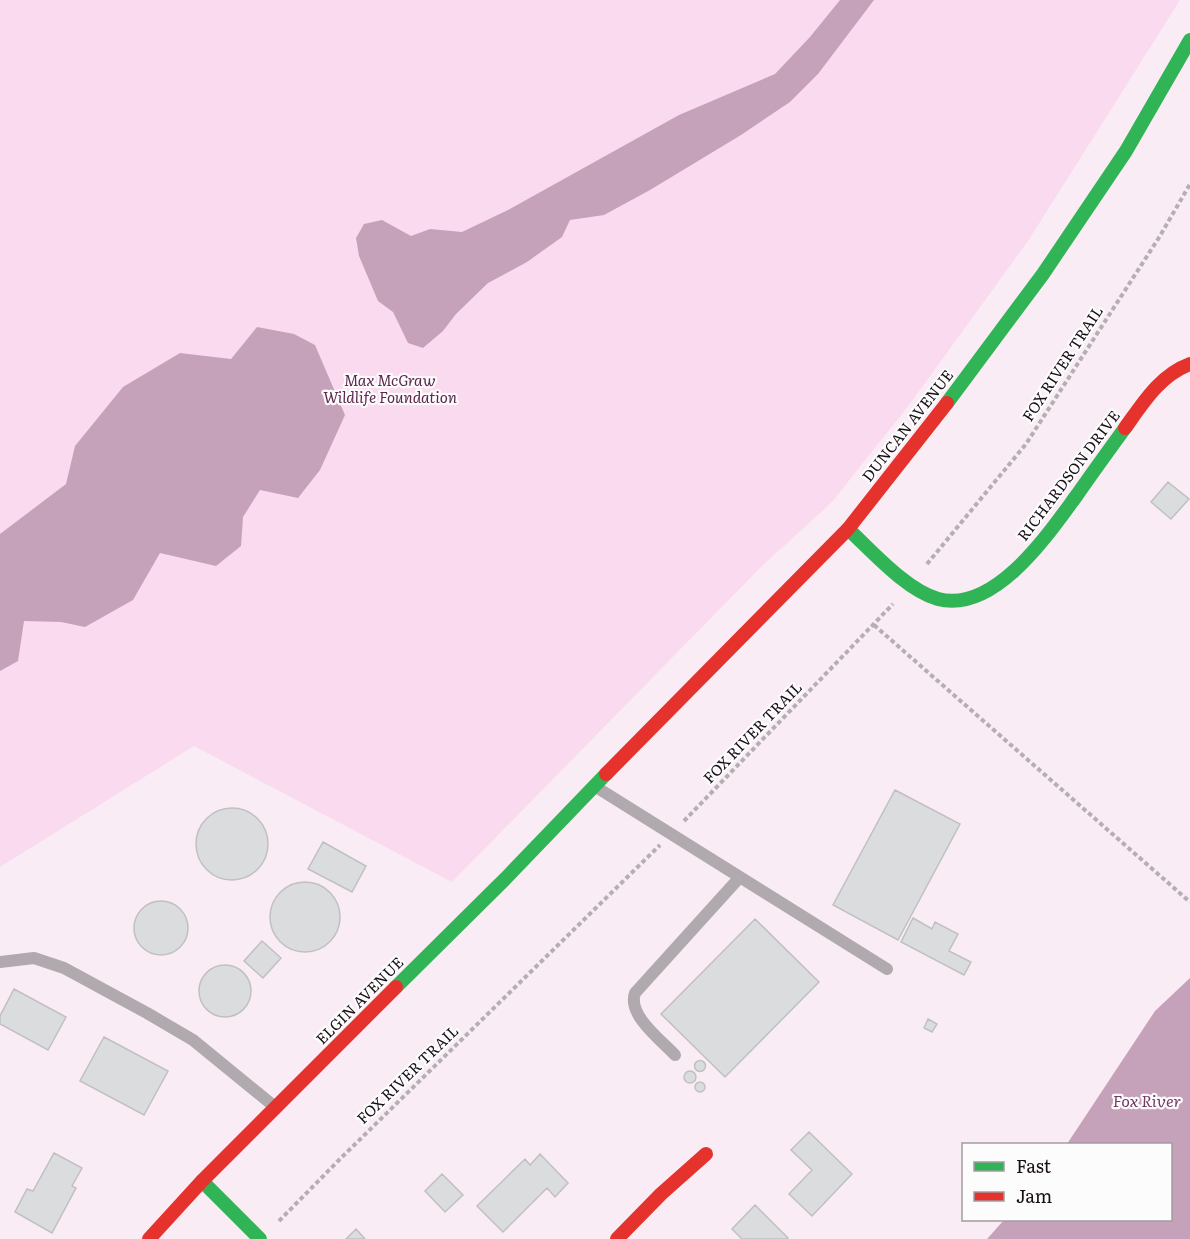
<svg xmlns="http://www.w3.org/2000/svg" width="1190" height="1239" viewBox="0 0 1190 1239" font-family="Literata,serif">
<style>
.green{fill:#fadaef}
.water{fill:#c5a2ba}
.building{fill:#dbdcdd;stroke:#c0c0c1;stroke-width:1.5}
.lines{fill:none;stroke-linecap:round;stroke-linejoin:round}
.path{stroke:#b5aeb3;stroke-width:4;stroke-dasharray:4.5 3;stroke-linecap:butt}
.lane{stroke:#b0aaae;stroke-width:12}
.fast{stroke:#30b455;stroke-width:14}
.jam{stroke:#e5322d;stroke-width:14}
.labels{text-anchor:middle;stroke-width:4.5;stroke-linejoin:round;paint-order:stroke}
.street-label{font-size:15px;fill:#180e15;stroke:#fcfcfc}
.park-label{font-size:15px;font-style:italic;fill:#5d264f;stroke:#fcfcfc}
.water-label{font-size:16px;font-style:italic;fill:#733a63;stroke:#fcfcfc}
</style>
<rect width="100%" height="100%" fill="#f9ecf5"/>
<path class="green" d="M0 0H1180L1028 241 909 405 832 502 761 567 452 882 194 746 0 867Z"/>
<path class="water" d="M840 0H874L818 74 790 102 741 135 650 190 604 215 570 220 562 237 527 262 488 283 456 314 443 331 423 348 408 343 393 312 378 301 359 256 356 238 364 224 382 220 411 236 430 229 462 232 508 210 679 115 775 74 810 37Z
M257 327 294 334 315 345 345 415 320 470 298 498 260 490 243 517 241 546 216 566 160 553 133 600 85 627 61 622 24 621 18 661 0 671V534L66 484 75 446 123 387 180 353 231 359Z
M1190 978V1239H987L1004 1220H1170V1144H1067L1155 1011Z"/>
<path class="building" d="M1168 482 1189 499 1171 519 1151 502Z
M895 790 960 824 898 940 833 905Z
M196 844a36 36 0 1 1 72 0a36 36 0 1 1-72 0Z
M323 842 366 866 352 892 308 869Z
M270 917a35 35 0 1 1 70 0a35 35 0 1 1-70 0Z
M134 928a27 27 0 1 1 54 0a27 27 0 1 1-54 0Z
M913 918 932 929 935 922 958 934 949 951 971 962 964 975 901 942Z
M755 919 819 982 725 1077 661 1014Z
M262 941 281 958 263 978 244 961Z
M199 991a26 26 0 1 1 52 0a26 26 0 1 1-52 0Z
M14 989 66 1017 48 1050 0 1024V1016Z
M928 1019 937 1024 932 1032 924 1028Z
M104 1037 168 1071 144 1115 80 1081Z
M694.5 1066a5.5 5.5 0 1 1 11 0a5.5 5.5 0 1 1-11 0Z
M684 1077a6 6 0 1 1 12 0a6 6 0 1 1-12 0Z
M695 1087a5 5 0 1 1 10 0a5 5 0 1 1-10 0Z
M809 1132 852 1174 812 1216 789 1194 812 1170 791 1150Z
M54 1153 82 1168 72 1186 76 1188 52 1233 15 1212 27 1189 33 1191Z
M540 1154 568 1183 555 1197 547 1188 503 1232 477 1206 525 1159 530 1165Z
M442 1174 463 1195 445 1212 425 1191Z
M755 1205 788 1238 787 1239H742L732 1229Z
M356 1229 365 1239H346Z"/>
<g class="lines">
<path class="path" d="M927 564 1026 444 1160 236 1190 184
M874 625 1190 902
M684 821 893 604
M279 1221 342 1157 660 845"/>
<path class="lane" d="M596 787 887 969
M0 962 34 958 64 968 147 1013 193 1040 275 1107
M675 1055C661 1040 627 1015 635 993L740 877"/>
<path class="fast" d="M947 403 1043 274 1126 151 1190 40
M848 529C872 551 906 590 938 599 995 614 1049 533 1077 495 1093 472 1109 450 1125 428
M396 987 506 878 606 774
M202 1181 260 1239"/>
<path class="jam" d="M1125 428C1143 403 1160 375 1190 364
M606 774 848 529 947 403
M149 1239 202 1181 396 987
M617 1239 661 1194 706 1154"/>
</g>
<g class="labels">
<g class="street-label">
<text transform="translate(1063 364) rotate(-57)" y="5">FOX RIVER TRAIL</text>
<text transform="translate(908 426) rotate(-52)" y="5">DUNCAN AVENUE</text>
<text transform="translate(1069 476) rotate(-53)" y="5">RICHARDSON DRIVE</text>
<text transform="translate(753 733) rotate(-46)" y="5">FOX RIVER TRAIL</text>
<text transform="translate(360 1001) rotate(-45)" y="5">ELGIN AVENUE</text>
<text transform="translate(408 1075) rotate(-44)" y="5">FOX RIVER TRAIL</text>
</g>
<g class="park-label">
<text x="390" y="386">Max McGraw<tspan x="390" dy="17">Wildlife Foundation</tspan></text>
</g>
<g class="water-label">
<text x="1147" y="1107">Fox River</text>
</g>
</g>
<rect x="962" y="1143" width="210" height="78" fill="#fcfcfc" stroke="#a19da0" stroke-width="1.5"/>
<rect x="974" y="1162" width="30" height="9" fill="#30b455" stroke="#a19da0" stroke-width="1.5"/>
<text x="1016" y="1173" font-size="18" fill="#180e15">Fast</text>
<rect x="974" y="1192" width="30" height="9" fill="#e5322d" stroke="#a19da0" stroke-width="1.5"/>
<text x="1016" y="1203" font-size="18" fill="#180e15">Jam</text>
</svg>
